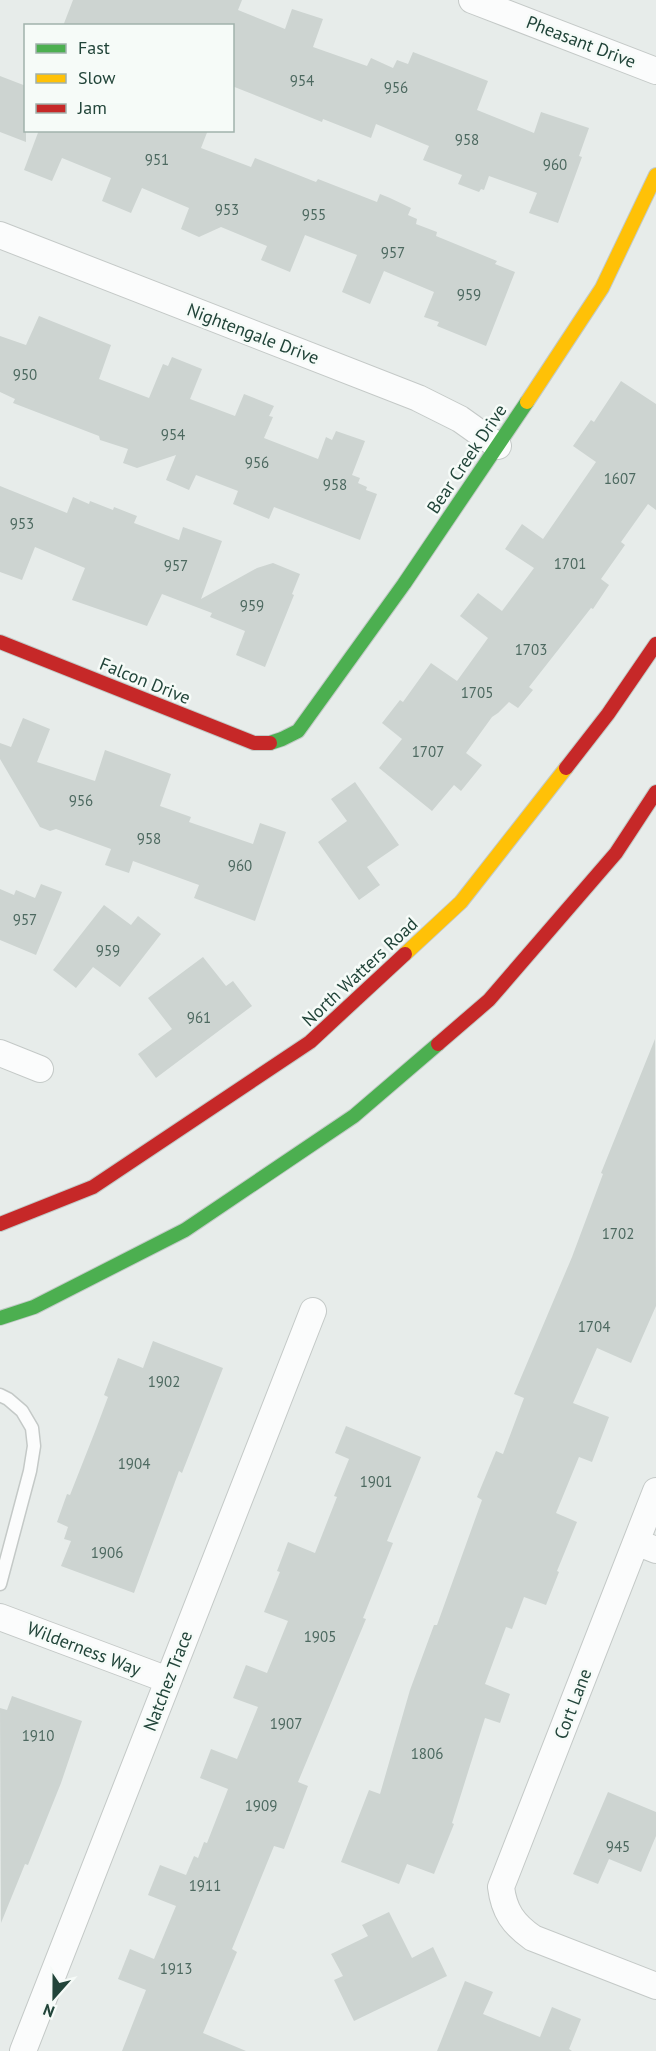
<svg xmlns="http://www.w3.org/2000/svg" width="656" height="2051" viewBox="0 0 656 2051" font-family="'PT Sans',sans-serif">
<style>
.building{fill:#cdd4d1}
.lines{fill:none;stroke-linecap:round;stroke-linejoin:round}
.lane-casing{stroke:#c4c9c7;stroke-width:15}
.street-casing{stroke:#c4c9c7;stroke-width:28}
.fast-casing{stroke:#c2cac7;stroke-width:16}
.slow-casing{stroke:#c2cac7;stroke-width:16}
.jam-casing{stroke:#c2cac7;stroke-width:16}
.lane{stroke:#fbfcfc;stroke-width:12}
.street{stroke:#fbfcfc;stroke-width:26}
.fast{stroke:#4caf50;stroke-width:14}
.slow{stroke:#ffc107;stroke-width:14}
.jam{stroke:#c62828;stroke-width:14}
.labels{text-anchor:middle;stroke-width:5;stroke-linejoin:round;paint-order:stroke}
.number-label{font-size:15px;fill:#4d6960}
.street-label{font-size:18px;fill:#214439;stroke:#f6fbf8}
</style>
<rect width="100%" height="100%" fill="#e7ecea"/>
<path class="building" d="M73 0H242L238 10 285 29 292 9 323 19 313 47 367 66 371 58 393 68 397 60 408 64 413 52 488 81 477 110 534 133 541 112 589 128 579 156 582 157 558 223 529 213 537 193 489 176 484 190 481 189 479 192 458 184 462 175 423 160 429 146 376 124 371 138 323 119 322 122 232 86V24L63 26Z
M0 76 26 86V142L0 132Z
M39 130H208L201 148 251 167 255 158 316 182 318 179 377 202 380 194 390 198 411 208 408 215 417 219 416 224 437 232 436 236 497 261 495 264 515 272 486 346 437 326 439 322 424 317 434 292 384 271 370 304 342 292 357 255 305 235 290 272 261 260 267 246 221 227 199 237 181 229 189 208 142 188 131 213 102 201 111 178 62 158 52 181 24 170Z
M39 316 111 345 99 379 149 398 163 364 168 366 172 357 202 369 190 399 235 416 244 394 274 406 269 416 273 417 264 438 318 459 326 437 332 440 336 431 365 441 352 475 360 478 358 483 367 487 366 490 377 494 360 540 274 507 269 519 233 504 238 491 196 475 189 490 166 480 176 455 137 468 123 463 128 449 100 440 99 436 13 403 15 399 0 392V336L26 345Z
M621 381 656 404V510L648 504 621 542 625 545 601 579 609 585 593 609 591 608 529 687 533 690 518 708 509 702 498 713 492 717 466 753 482 765 461 791 454 785 432 811 379 768 402 739 382 723 400 700 403 702 431 663 457 681 488 638 460 616 478 593 502 611 534 568 505 549 522 524 543 539 596 462 573 446 591 420 594 422Z
M0 486 67 513 73 497 89 504 90 501 113 510 114 507 137 516 134 523 179 540 183 527 222 541 201 599 257 568 273 563 300 574 292 594 294 595 265 667 236 655 245 631 210 617 212 613 162 594 147 626 72 600 85 568 35 547 22 580 0 572Z
M23 718 50 729 37 762 95 781 105 750 171 774 160 806 191 817 189 822 253 844 260 823 286 832 255 921 194 898 199 885 133 861 129 873 105 865 111 849 56 829 50 831 40 827 0 759V743L11 747Z
M355 782 399 845 367 867 380 885 359 900 318 842 347 821 331 799Z
M41 884 62 892 36 955 0 940V889L14 895 16 890 35 898Z
M104 905 131 925 138 916 161 934 120 987 93 967 76 988 53 970Z
M203 957 226 986 233 981 252 1006 156 1078 138 1054 172 1029 148 998Z
M655 1039 656 1306 631 1363 597 1348 573 1403 609 1417 592 1462 579 1457 556 1513 577 1522 557 1571 559 1572 546 1605 524 1597 512 1629 506 1627 485 1684 510 1694 500 1723 485 1718 452 1823 454 1824 434 1874 407 1864 399 1884 341 1862 369 1790 380 1794 410 1690 434 1625H437L482 1500 477 1497 496 1451 503 1454 524 1398 514 1394 572 1257 603 1174 601 1173Z
M153 1341 223 1368 182 1473 179 1471 134 1593 61 1566 71 1541 64 1539 68 1527 57 1522 67 1494 70 1495 96 1429 108 1397 104 1395 118 1358 143 1368Z
M346 1426 421 1457 387 1541 393 1543 363 1618 366 1619 298 1782 308 1786 284 1849 274 1846 232 1949 237 1952 203 2033 246 2051H122L146 1990 118 1979 130 1949 154 1959 176 1906 148 1895 160 1865 186 1875 194 1856 198 1858 204 1842 207 1843 228 1789 200 1778 211 1749 237 1759 258 1707 233 1698 246 1665 267 1673 288 1621 264 1612 280 1572 277 1571 288 1542 315 1553 337 1497 334 1496 349 1459 335 1453Z
M12 1696 82 1721 61 1783 28 1865 25 1864 1 1923 0 1708 7 1710Z
M608 1792 656 1812V1836L641 1872 609 1859 598 1884 573 1874Z
M389 1912 412 1958 433 1947 447 1976 354 2021 334 1980 343 1976 331 1954 368 1936 362 1925Z
M465 1981 493 1992 483 2014 540 2037 552 2007 581 2019 569 2049 572 2051H437Z"/>
<g class="lines">
<defs>
<path id="lane" d="M0 1395 8 1399 22 1411 32 1428 34 1446 30 1471 0 1584"/>
<path id="street" d="M472 0 656 71
M0 235 418 398 460 419 498 446
M0 1053 40 1069
M656 1491 501 1887C504 1911 513 1924 533 1938L656 1986
M636 1542 656 1550
M0 1617 168 1680
M23 2051 313 1311"/>
<path id="fast" d="M270 743 282 739 298 731 404 584 527 402
M0 1318 34 1307 185 1230 354 1116 438 1044"/>
<path id="slow" d="M527 402 602 288 656 175
M405 954 461 902 566 768"/>
<path id="jam" d="M0 642 254 743H270
M566 768 608 714 656 644
M438 1044 489 1000 616 853 656 792
M0 1224 93 1187 310 1042 405 954"/>
</defs>
<use href="#lane" class="lane-casing"/>
<use href="#street" class="street-casing"/>
<use href="#fast" class="fast-casing"/>
<use href="#slow" class="slow-casing"/>
<use href="#jam" class="jam-casing"/>
<use href="#lane" class="lane"/>
<use href="#street" class="street"/>
<use href="#fast" class="fast"/>
<use href="#slow" class="slow"/>
<use href="#jam" class="jam"/>
</g>
<g class="labels">
<g class="number-label">
<text x="302" y="86">954</text>
<text x="396" y="93">956</text>
<text x="467" y="145">958</text>
<text x="157" y="165">951</text>
<text x="555" y="170">960</text>
<text x="227" y="215">953</text>
<text x="314" y="220">955</text>
<text x="393" y="258">957</text>
<text x="469" y="300">959</text>
<text x="25" y="380">950</text>
<text x="173" y="440">954</text>
<text x="257" y="468">956</text>
<text x="620" y="484">1607</text>
<text x="335" y="490">958</text>
<text x="22" y="529">953</text>
<text x="570" y="569">1701</text>
<text x="176" y="571">957</text>
<text x="252" y="611">959</text>
<text x="531" y="655">1703</text>
<text x="477" y="698">1705</text>
<text x="428" y="757">1707</text>
<text x="81" y="806">956</text>
<text x="149" y="844">958</text>
<text x="240" y="871">960</text>
<text x="25" y="925">957</text>
<text x="108" y="956">959</text>
<text x="199" y="1023">961</text>
<text x="618" y="1239">1702</text>
<text x="594" y="1332">1704</text>
<text x="164" y="1387">1902</text>
<text x="134" y="1469">1904</text>
<text x="376" y="1487">1901</text>
<text x="107" y="1558">1906</text>
<text x="320" y="1642">1905</text>
<text x="286" y="1729">1907</text>
<text x="38" y="1741">1910</text>
<text x="427" y="1759">1806</text>
<text x="261" y="1811">1909</text>
<text x="618" y="1852">945</text>
<text x="205" y="1891">1911</text>
<text x="176" y="1974">1913</text>
</g>
<g class="street-label">
<text transform="translate(581 42) rotate(21)" y="6">Pheasant Drive</text>
<text transform="translate(253 334) rotate(21)" y="6">Nightengale Drive</text>
<text transform="translate(467 459) rotate(-56)" y="6">Bear Creek Drive</text>
<text transform="translate(145 681) rotate(22)" y="6">Falcon Drive</text>
<text transform="translate(360 972) rotate(-43)" y="6">North Watters Road</text>
<text transform="translate(84 1649) rotate(21)" y="6">Wilderness Way</text>
<text transform="translate(168 1681) rotate(-69)" y="6">Natchez Trace</text>
<text transform="translate(573 1704) rotate(-69)" y="6">Cort Lane</text>
</g>
</g>
<rect x="24" y="24" width="210" height="108" fill="#f6fbf8" stroke="#a1b2ac" stroke-width="1.5"/>
<rect x="36" y="44" width="30" height="9" fill="#4caf50" stroke="#a1b2ac" stroke-width="1.5"/>
<text x="78" y="54" font-size="18" fill="#214439">Fast</text>
<rect x="36" y="74" width="30" height="9" fill="#ffc107" stroke="#a1b2ac" stroke-width="1.5"/>
<text x="78" y="84" font-size="18" fill="#214439">Slow</text>
<rect x="36" y="104" width="30" height="9" fill="#c62828" stroke="#a1b2ac" stroke-width="1.5"/>
<text x="78" y="114" font-size="18" fill="#214439">Jam</text>
<g transform="translate(54 1997) rotate(201)" stroke="#f6fbf8" stroke-width="4.5" paint-order="stroke">
<path d="M0-4.5L10 22L0 15L-10 22Z" fill="#214439"/>
<text y="-9" font-size="16" font-weight="bold" text-anchor="middle" fill="#214439">N</text>
</g>
</svg>
